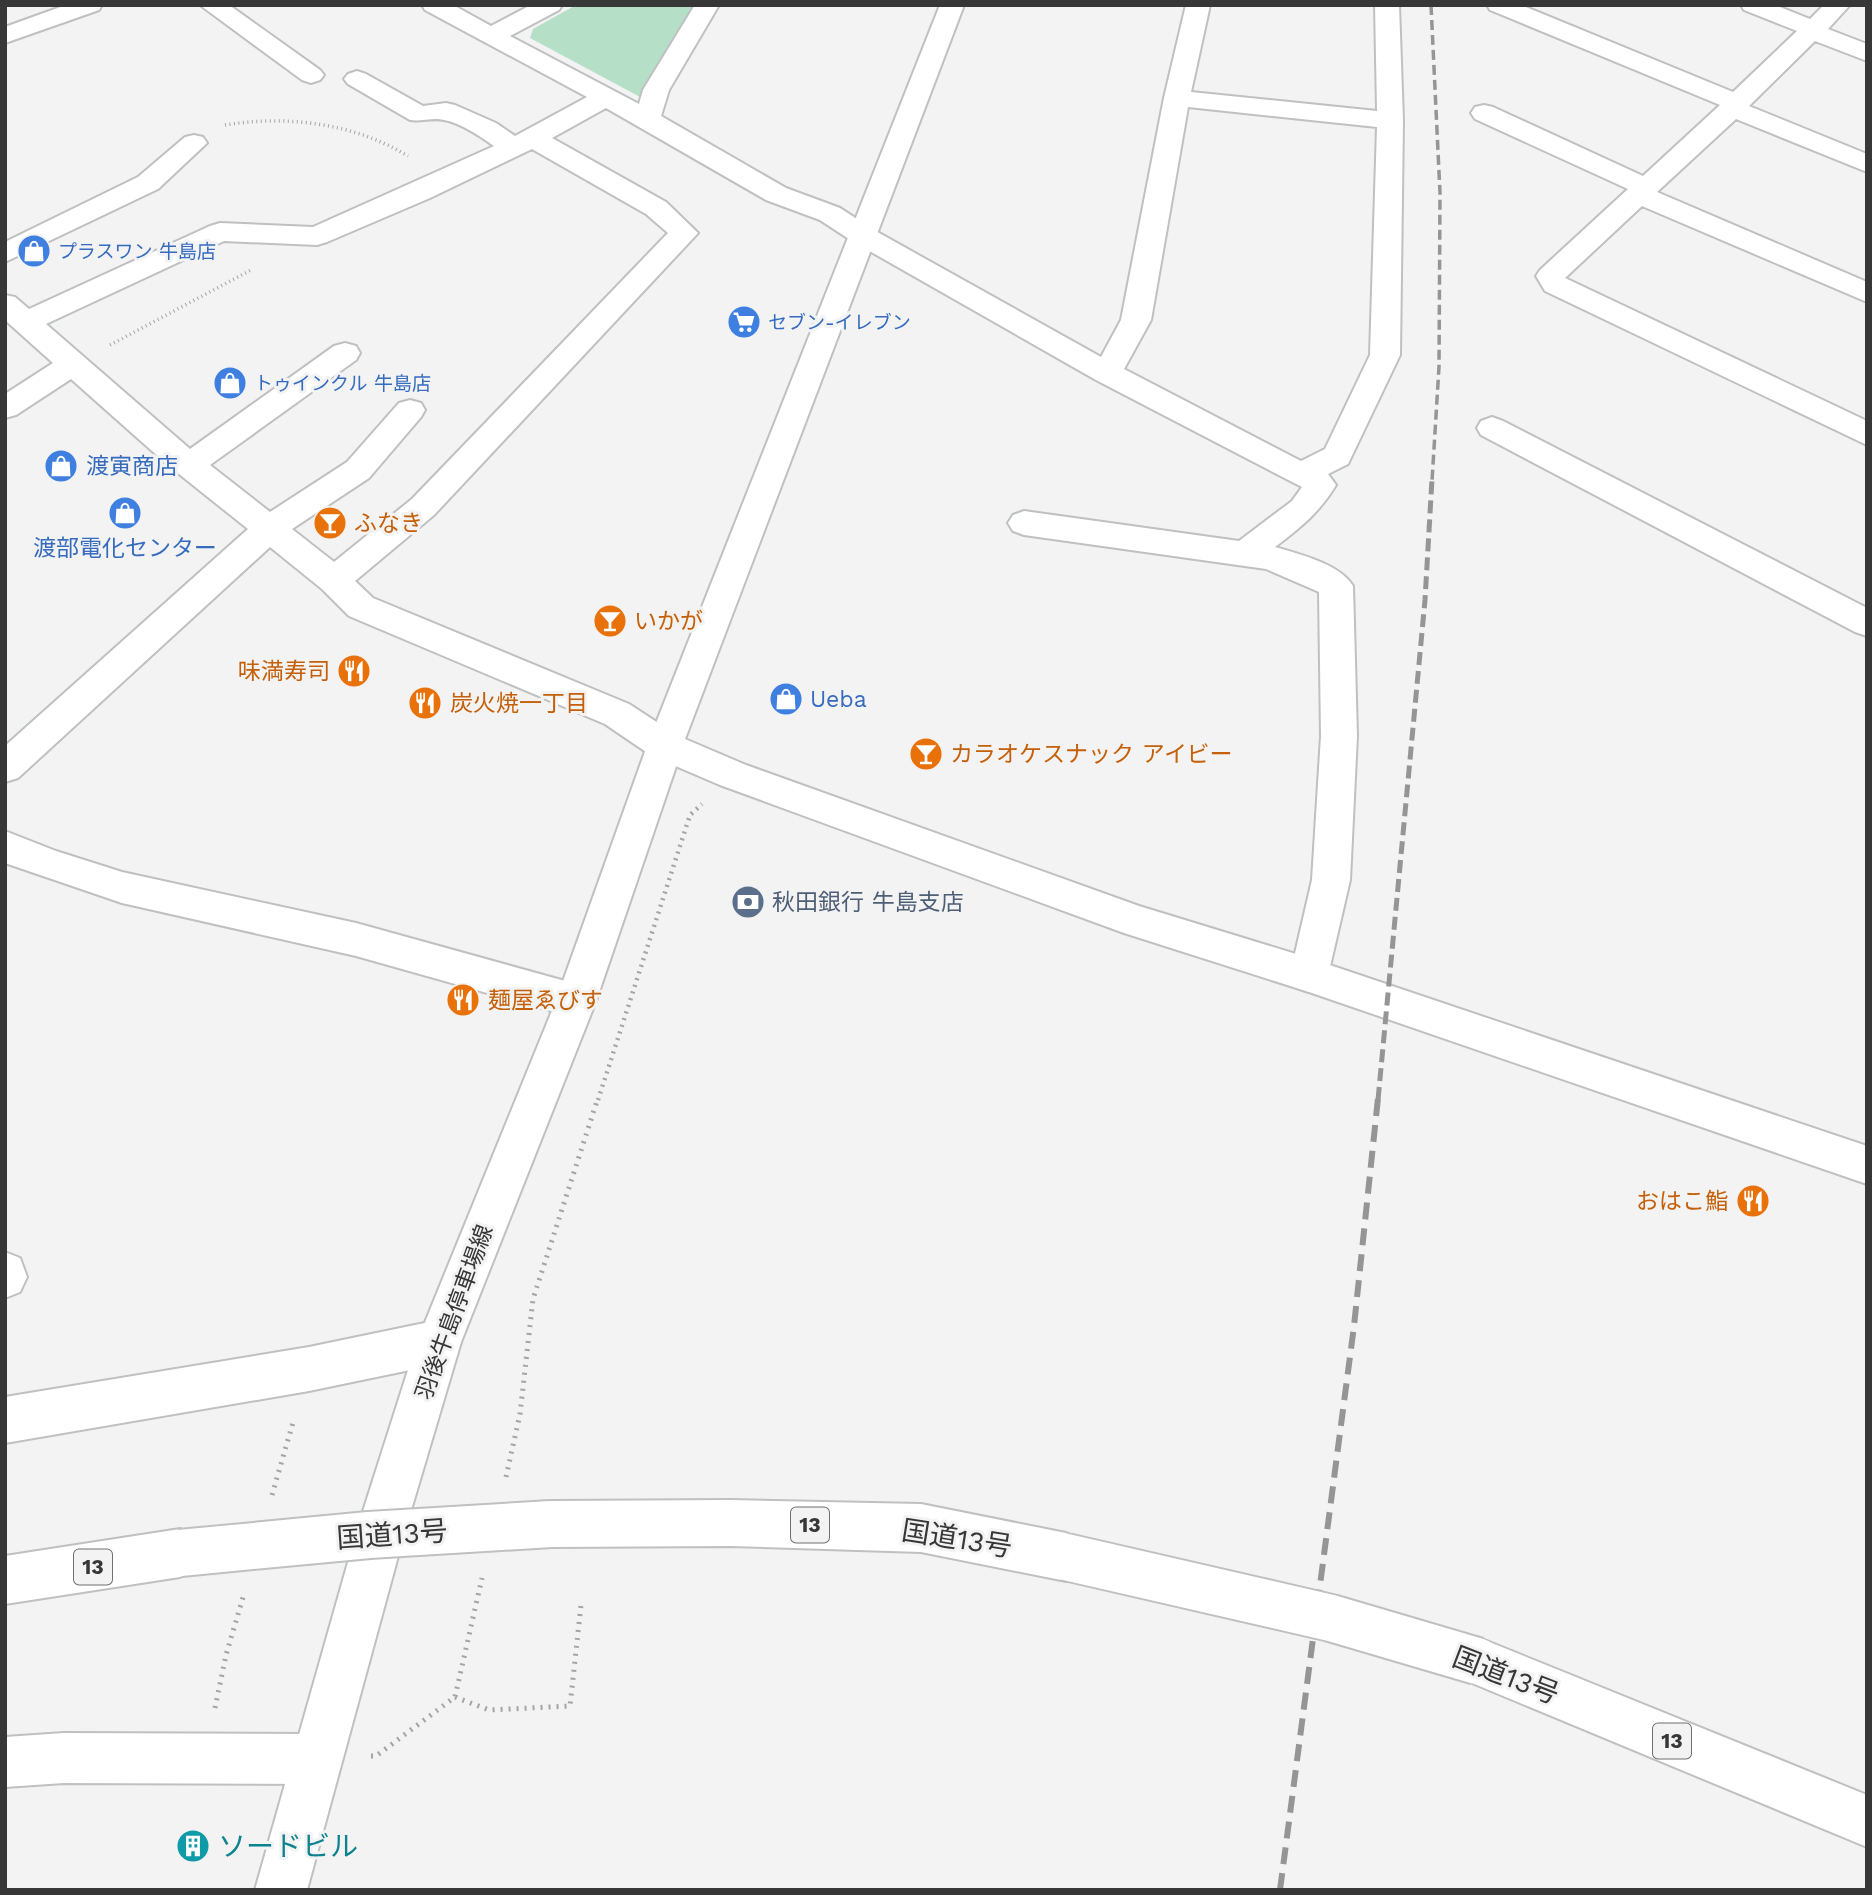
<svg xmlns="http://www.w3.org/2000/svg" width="1872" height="1895" viewBox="0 0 1872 1895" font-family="'Work Sans','Noto Sans JP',sans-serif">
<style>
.green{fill:#b5dfc6}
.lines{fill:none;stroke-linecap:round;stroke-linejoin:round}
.minor-casing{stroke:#bfc0c1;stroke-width:4}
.tertiary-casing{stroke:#bfc0c1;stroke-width:4}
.secondary-casing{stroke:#bfc0c1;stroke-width:4}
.trunk-casing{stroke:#bfc0c1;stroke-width:4}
.path-far2{stroke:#a4a4a5;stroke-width:3.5;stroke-dasharray:1 3.5;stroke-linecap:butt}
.path-far1{stroke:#a4a4a5;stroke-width:4.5;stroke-dasharray:2 5;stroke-linecap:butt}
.path{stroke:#a4a4a5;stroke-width:5;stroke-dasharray:2 6;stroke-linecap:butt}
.minor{fill:#fff;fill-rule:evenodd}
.tertiary{fill:#fff;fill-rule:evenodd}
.secondary{fill:#fff;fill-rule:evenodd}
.trunk{fill:#fff;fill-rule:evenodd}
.rail-far2{stroke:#959596;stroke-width:3.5;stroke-dasharray:10 5;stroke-linecap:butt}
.rail-far1{stroke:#959596;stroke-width:5;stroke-dasharray:13 6;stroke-linecap:butt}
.rail{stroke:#959596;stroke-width:6;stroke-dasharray:17 9;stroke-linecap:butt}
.trunk-bridge-casing{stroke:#bfc0c1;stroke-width:50;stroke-linecap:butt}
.trunk-bridge{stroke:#fff;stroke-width:46}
.labels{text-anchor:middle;stroke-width:6;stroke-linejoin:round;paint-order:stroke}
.far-shop-label{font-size:19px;fill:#366cbe;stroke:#f3f3f4;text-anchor:start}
.shield{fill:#f3f3f4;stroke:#6f6f70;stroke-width:2}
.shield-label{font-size:21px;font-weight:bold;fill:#373738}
.shop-label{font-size:23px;fill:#366cbe;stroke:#f3f3f4;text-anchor:start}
.food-label{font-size:23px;fill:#c56008;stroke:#f3f3f4;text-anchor:start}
.service-label{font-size:23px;fill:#4e5e75;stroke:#f3f3f4;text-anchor:start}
.street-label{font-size:23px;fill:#373738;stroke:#f3f3f4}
.near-street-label{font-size:28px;fill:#373738;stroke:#f3f3f4}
.near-culture-label{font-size:28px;fill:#0d838f;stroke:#f3f3f4;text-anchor:start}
</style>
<rect width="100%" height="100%" fill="#f3f3f4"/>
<path class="green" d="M576 5H695L642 98 530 38 533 29Z"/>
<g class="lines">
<defs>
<path id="minor" d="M66 5H102L99 10 5 43V27Z
M200 5H229L320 70 324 75 320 80 311 83 302 80Z
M422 5H453L491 26 531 5H562L559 10 510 36 639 104 643 90 695 5H719L669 90 661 116 786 188 840 208 872 229 1101 357 1121 320 1164 98 1186 5H1210L1191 92 1377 111 1375 5H1399L1403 120 1400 355 1348 464 1328 474 1336 485C1320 512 1300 528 1275 547 1299 554 1340 564 1353 586L1357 736 1350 880 1328 975 1323 987 1309 992 1295 987 1290 975 1312 880 1321 736 1319 592 1266 569 1024 535 1013 531 1008 523 1013 515 1024 511 1239 541 1292 501 1302 487 1096 380 852 241 820 220 766 200 606 108 552 138 666 202 698 233 434 515 355 581 373 598 629 704 678 736 683 746 678 756 665 760 652 756 605 724 349 616 322 589 270 547 18 778 5 782V746L248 529 169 466 71 379 16 415 5 418V394L53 363 5 320V295L15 297 29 309 210 226 220 223 313 227 494 146C480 136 461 123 444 120 433 117 421 122 410 120L348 84 344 79 348 74 357 71 366 74 423 106 446 103 455 105 496 123 515 136 587 97 425 10ZM1188 107 1377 127 1370 355 1325 449 1301 461 1124 369 1151 320ZM532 149 646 214 668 233 412 499 334 562 292 529 369 478 421 417 425 410 421 403 410 400 399 403 347 462 270 512 210 465 356 360 360 353 356 346 345 343 334 346 190 449 46 324 224 241 317 245 327 242 430 198Z
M1487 5H1521L1733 92 1797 31 1744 10 1741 5H1775L1810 19 1824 5H1850L1828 29 1867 44V61L1815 41 1749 106 1867 154V172L1736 119 1657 192 1867 282V302L1642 206 1565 278 1867 421V445L1545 291 1536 276 1540 270 1628 189 1475 119 1471 113 1475 107 1484 105 1493 107 1643 176 1720 105 1490 10Z
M194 135 203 137 207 143 158 189 5 262V242L138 177 185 137Z
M1492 417 1503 421 1867 608V636L1855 632 1481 435 1477 428 1481 421Z
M5 831 56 851 122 872 356 923 576 984 590 989 596 1001 590 1013 576 1018 356 956 122 903 5 863Z
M5 1252 20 1258 27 1277 20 1292 5 1298Z
M439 1320 455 1327 461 1342 455 1357 439 1364 309 1391 5 1443V1397L309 1347Z
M64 1733 317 1734 335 1741 342 1759 335 1777 317 1784 64 1783 5 1787V1737Z"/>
<path id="tertiary" d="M940 5H964L685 739 746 765 1139 906 1309 958 1867 1146V1184L1309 992 1124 933 720 785 652 756 647 746Z"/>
<path id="secondary" d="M665 732 678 736 683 746 596 1001 461 1342 406 1527 307 1890H255L358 1527 417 1342 556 1001 647 746 652 736Z"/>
<path id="trunk" d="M731 1500 921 1504 1066 1533 1083 1540 1090 1557 1083 1574 1066 1581 921 1552 731 1546 551 1547 534 1541 528 1524 534 1507 551 1501Z
M180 1529 197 1536 204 1553 197 1570 180 1577 5 1604V1556Z
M1477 1637 1867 1795V1847L1460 1678 1453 1661 1460 1644Z"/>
</defs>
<use href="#minor" class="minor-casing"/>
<use href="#tertiary" class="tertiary-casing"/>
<use href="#secondary" class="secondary-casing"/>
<use href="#trunk" class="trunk-casing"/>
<path class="path-far2" d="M225 125C287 115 354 123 408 156
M110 345 251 270"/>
<path class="path-far1" d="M598 1100 690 815 702 804"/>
<path class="path" d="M506 1477 520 1414 533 1299 598 1098
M272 1495 294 1419
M455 1697 489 1710 570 1706 581 1605
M215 1708 226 1655 244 1594
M371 1756H376L455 1697 482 1578"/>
<use href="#minor" class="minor"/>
<use href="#tertiary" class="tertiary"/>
<use href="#secondary" class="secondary"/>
<use href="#trunk" class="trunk"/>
<path class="rail-far2" d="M1431 5 1440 193 1439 367 1432 481"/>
<path class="rail-far1" d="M1378 1100 1425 600 1432 479"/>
<path class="rail" d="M1280 1890 1354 1326 1378 1098"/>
<defs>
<path id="trunk-bridge" d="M180 1553 369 1535 551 1524
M1066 1557 1331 1618 1477 1661"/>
</defs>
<use href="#trunk-bridge" class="trunk-bridge-casing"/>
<use href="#trunk-bridge" class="trunk-bridge"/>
</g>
<defs>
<symbol id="shop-disc" viewBox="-11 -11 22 22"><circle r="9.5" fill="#3f7fe0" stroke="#f3f3f4"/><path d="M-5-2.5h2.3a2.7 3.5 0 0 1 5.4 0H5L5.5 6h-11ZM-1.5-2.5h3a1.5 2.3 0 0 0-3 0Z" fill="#fff"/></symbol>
<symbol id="supermarket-disc" viewBox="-11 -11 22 22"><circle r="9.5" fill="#3f7fe0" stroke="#f3f3f4"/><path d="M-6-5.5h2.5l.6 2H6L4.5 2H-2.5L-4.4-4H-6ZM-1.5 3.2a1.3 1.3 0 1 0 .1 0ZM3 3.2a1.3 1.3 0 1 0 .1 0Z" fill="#fff"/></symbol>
<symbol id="bar-disc" viewBox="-11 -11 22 22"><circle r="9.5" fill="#e8710a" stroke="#f3f3f4"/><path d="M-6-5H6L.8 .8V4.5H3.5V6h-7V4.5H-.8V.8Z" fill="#fff"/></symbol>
<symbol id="restaurant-disc" viewBox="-11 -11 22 22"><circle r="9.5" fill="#e8710a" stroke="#f3f3f4"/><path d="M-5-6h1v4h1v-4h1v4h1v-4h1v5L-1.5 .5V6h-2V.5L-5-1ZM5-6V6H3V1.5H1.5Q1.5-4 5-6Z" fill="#fff"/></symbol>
<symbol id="bank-disc" viewBox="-11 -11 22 22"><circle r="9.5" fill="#5c6f8a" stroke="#f3f3f4"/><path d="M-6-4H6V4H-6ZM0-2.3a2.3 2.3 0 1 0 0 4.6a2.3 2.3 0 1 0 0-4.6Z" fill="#fff"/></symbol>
<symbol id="building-disc" viewBox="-11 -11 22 22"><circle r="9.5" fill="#0f9aa8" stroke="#f3f3f4"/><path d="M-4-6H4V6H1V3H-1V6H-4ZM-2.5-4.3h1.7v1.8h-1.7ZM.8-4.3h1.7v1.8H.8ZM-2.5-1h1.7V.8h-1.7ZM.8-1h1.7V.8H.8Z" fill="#fff"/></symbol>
</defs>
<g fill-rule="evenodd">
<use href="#shop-disc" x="15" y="232" width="38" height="38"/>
<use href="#supermarket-disc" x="725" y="303" width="38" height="38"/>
<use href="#shop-disc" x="211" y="364" width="38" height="38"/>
<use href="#shop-disc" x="42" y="447" width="38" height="38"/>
<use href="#shop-disc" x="106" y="494" width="38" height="38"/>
<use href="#bar-disc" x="311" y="504" width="38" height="38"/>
<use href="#bar-disc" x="591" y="602" width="38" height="38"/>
<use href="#restaurant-disc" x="335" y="652" width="38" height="38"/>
<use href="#shop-disc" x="767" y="680" width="38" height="38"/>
<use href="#restaurant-disc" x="406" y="684" width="38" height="38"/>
<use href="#bar-disc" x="907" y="735" width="38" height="38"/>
<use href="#bank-disc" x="729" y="883" width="38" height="38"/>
<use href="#restaurant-disc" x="444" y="981" width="38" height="38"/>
<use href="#restaurant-disc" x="1734" y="1182" width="38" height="38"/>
<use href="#building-disc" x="174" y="1827" width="38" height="38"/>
</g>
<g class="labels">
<g class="far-shop-label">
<text x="58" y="258">プラスワン 牛島店</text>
<text x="768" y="329">セブン-イレブン</text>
<text x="254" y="390">トゥインクル 牛島店</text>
</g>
<g class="shield">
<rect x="791" y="1507.5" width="38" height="35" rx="5"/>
<rect x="74" y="1549.5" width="38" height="35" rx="5"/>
<rect x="1653" y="1723.5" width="38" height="35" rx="5"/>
</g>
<g class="shield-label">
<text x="810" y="1532">13</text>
<text x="93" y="1574">13</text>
<text x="1672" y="1748">13</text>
</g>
<g class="shop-label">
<text x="86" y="474">渡寅商店</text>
<text x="125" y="556" text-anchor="middle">渡部電化センター</text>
<text x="810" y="707">Ueba</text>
</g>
<g class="food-label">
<text x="354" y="531">ふなき</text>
<text x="634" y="629">いかが</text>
<text x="330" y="679" text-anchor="end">味満寿司</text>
<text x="450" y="711">炭火焼一丁目</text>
<text x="950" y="762">カラオケスナック アイビー</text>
<text x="488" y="1008">麺屋ゑびす</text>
<text x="1728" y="1209" text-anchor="end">おはこ鮨</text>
</g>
<g class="service-label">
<text x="772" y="910">秋田銀行 牛島支店</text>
</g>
<g class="street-label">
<text transform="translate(454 1312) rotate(-70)" y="8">羽後牛島停車場線</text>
</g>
<g class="near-street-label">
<text transform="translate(392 1534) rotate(-4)" y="10">国道13号</text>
<text transform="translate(957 1538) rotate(9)" y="10">国道13号</text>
<text transform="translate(1506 1675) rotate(21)" y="10">国道13号</text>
</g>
<g class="near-culture-label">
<text x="218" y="1856">ソードビル</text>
</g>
</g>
<rect width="1872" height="1895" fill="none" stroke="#373738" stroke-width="14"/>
</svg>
